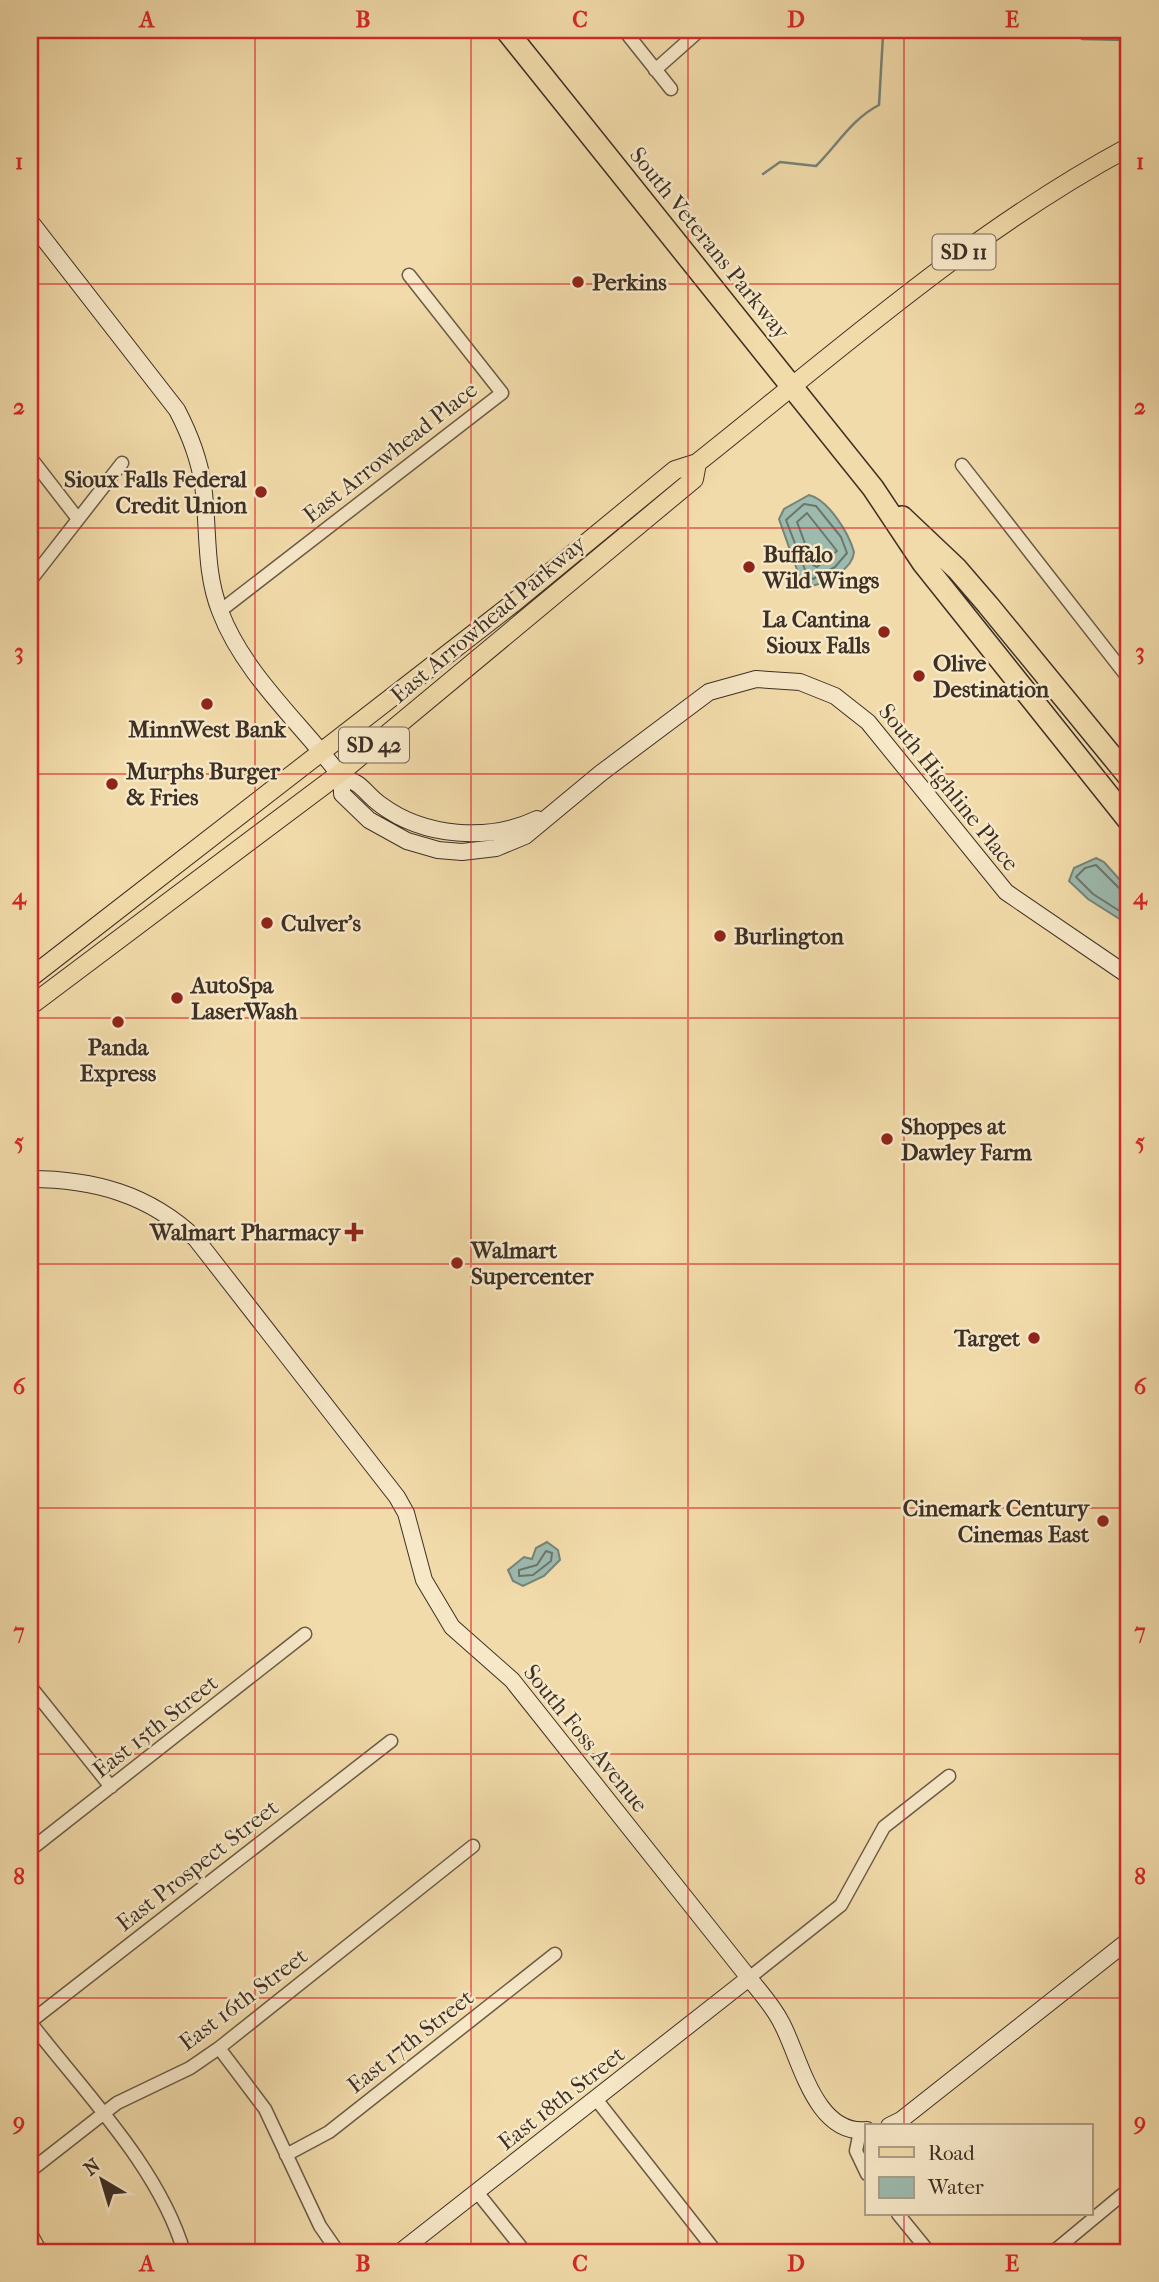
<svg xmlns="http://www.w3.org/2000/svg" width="1159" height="2282" viewBox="0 0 1159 2282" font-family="'IM FELL French Canon',serif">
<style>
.water{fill:#9cbaae;stroke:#768378;stroke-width:2}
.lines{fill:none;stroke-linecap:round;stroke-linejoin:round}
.shore{stroke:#6c756a;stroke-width:2}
.stream{stroke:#768378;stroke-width:2.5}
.street-casing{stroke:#6a5b47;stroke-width:15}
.secondary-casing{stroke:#3d3026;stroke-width:18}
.primary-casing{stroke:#3d3026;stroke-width:20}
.highway-casing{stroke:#3d3026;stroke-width:24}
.street{stroke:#f7e8c8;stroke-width:12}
.secondary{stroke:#f7e8c8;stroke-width:16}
.primary{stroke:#f2dbaa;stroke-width:18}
.highway{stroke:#f2dbaa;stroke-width:21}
.grid{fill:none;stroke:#d62828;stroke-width:2;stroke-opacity:0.55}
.poi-dot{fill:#8f2418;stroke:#f7e8c8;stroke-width:2.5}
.labels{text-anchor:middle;stroke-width:5;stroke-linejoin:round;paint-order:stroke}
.shield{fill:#f7e8c8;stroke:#756757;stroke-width:2}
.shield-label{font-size:21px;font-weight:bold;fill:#3d3026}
.street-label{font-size:23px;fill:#3d3026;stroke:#f7e8c8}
.poi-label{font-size:23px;font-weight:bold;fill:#3d3026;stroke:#f7e8c8;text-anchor:start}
.neatline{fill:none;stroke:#d62828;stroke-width:2.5}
.grid-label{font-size:23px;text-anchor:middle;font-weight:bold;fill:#d62828}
</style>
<rect width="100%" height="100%" fill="#f2dbaa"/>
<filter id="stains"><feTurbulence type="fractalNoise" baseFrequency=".00286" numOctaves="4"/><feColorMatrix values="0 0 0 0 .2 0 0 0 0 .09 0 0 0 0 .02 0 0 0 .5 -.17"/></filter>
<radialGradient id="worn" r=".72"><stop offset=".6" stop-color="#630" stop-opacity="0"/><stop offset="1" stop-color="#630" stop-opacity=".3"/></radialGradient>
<path class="water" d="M809 495C829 500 849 534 854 552 853 569 827 582 812 586L805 584 800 578 779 519 784 509Z
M1096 858 1104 862 1129 890V925L1088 899 1069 881 1074 868Z
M547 1542 558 1550 560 1560 544 1576 523 1586 513 1581 508 1570 524 1557 532 1559 536 1548Z"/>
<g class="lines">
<path class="shore" d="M804 504 816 506 841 537 847 553 835 567 813 579 807 575 786 520Z
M807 513 837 551 817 567 813 565 797 522Z
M1129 893 1122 891 1096 865 1085 868 1076 877 1093 894 1129 917
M546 1551 552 1553 551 1561 533 1575 519 1576V1570L537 1565Z"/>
<path class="stream" d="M1075 30 1082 39 1128 40 1129 36
M763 174 780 162 816 166C837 145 853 118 879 105L883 35 889 30"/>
<defs>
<path id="street" d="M624 30 671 89
M655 70 700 30
M30 457 78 519
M962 465 1129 679
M30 581 122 463
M220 611 502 393 409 275
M30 1686 111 1787
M30 1850 305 1634
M749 1978 841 1905 884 1827 949 1776
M30 2022 391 1741
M30 2022C84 2092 159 2167 184 2252
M219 2048 265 2109 320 2226 338 2252
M596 2099 716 2252
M860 2131 856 2151 867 2174
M286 2155 329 2132 555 1954
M30 2171 117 2103 190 2068 219 2048 473 1846
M477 2192 525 2252
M898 2214 929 2252
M30 2232 41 2252
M1053 2252 1129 2189"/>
<path id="secondary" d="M30 221 177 410C189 433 199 458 203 485 209 527 204 571 220 611 244 675 302 724 342 778V794L369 820 407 841 438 850 462 852 496 848 525 836 601 773 709 692 756 679 800 682 835 696 868 722 1006 892 1129 976
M342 778C363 782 364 793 381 805 424 837 489 842 537 819
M30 1179C93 1179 149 1194 196 1239L397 1497 406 1513 424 1580 452 1627 512 1680 749 1978C760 1992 773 2006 781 2022 800 2056 814 2136 867 2130
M889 2126 901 2120 1129 1940
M400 2252 749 1978"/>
<path id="primary" d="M30 978 512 604 675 470 697 463C837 352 971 232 1129 147
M30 1006 339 774 694 479 697 463"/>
<path id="highway" d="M506 30 873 488 923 563 1129 821
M902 517 957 569 988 605 1129 777"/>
</defs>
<use href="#street" class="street-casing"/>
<use href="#secondary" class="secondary-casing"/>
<use href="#primary" class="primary-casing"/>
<use href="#highway" class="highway-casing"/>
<use href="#street" class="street"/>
<use href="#secondary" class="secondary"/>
<use href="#primary" class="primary"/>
<use href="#highway" class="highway"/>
</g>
<path class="grid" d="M255 30V2252M471 30V2252M688 30V2252M904 30V2126M30 284H1129M30 528H1129M30 774H1129M30 1018H1129M30 1264H1129M30 1508H1129M30 1754H1129M30 1998H1129M904 2214V2252"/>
<g class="poi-dot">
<circle cx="578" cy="282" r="7"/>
<circle cx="261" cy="492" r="7"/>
<circle cx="749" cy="567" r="7"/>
<circle cx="884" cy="632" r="7"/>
<circle cx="919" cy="676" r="7"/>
<circle cx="207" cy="704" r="7"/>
<circle cx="112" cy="784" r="7"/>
<circle cx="267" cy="923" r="7"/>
<circle cx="720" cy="936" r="7"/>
<circle cx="177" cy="998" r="7"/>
<circle cx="118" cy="1022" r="7"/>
<circle cx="887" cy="1139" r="7"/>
<path d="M350.5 1221.5h7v7h7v7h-7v7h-7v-7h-7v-7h7z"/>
<circle cx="457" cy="1263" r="7"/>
<circle cx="1034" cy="1338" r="7"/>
<circle cx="1103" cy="1521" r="7"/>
</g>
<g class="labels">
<g class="shield">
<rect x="932.5" y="234.5" width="63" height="35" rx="5"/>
<rect x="339" y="727.5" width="70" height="35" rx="5"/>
</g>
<g class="shield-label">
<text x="964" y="259">SD 11</text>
<text x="374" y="752">SD 42</text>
</g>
<g class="street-label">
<text transform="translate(710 243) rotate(51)" y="8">South Veterans Parkway</text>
<text transform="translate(390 452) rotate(-38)" y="8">East Arrowhead Place</text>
<text transform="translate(488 619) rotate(-40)" y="8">East Arrowhead Parkway</text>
<text transform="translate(949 787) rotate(51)" y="8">South Highline Place</text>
<text transform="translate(155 1726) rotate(-38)" y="8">East 15th Street</text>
<text transform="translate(586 1738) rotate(51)" y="8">South Foss Avenue</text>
<text transform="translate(197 1865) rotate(-38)" y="8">East Prospect Street</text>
<text transform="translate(243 1999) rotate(-37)" y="8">East 16th Street</text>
<text transform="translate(410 2041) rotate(-38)" y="8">East 17th Street</text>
<text transform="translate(561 2098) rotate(-38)" y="8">East 18th Street</text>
</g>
<g class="poi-label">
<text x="592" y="290">Perkins</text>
<text x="247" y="487" text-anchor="end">Sioux Falls Federal<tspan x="247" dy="26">Credit Union</tspan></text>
<text x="763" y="562">Buffalo<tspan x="763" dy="26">Wild Wings</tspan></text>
<text x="870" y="627" text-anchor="end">La Cantina<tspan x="870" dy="26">Sioux Falls</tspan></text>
<text x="933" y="671">Olive<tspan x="933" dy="26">Destination</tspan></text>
<text x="207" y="737" text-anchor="middle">MinnWest Bank</text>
<text x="126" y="779">Murphs Burger<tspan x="126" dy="26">&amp; Fries</tspan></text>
<text x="281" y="931">Culver's</text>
<text x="734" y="944">Burlington</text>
<text x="191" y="993">AutoSpa<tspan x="191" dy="26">LaserWash</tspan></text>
<text x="118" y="1055" text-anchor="middle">Panda<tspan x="118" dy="26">Express</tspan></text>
<text x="901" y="1134">Shoppes at<tspan x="901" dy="26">Dawley Farm</tspan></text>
<text x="340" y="1240" text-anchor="end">Walmart Pharmacy</text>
<text x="471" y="1258">Walmart<tspan x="471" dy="26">Supercenter</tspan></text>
<text x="1020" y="1346" text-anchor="end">Target</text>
<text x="1089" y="1516" text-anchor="end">Cinemark Century<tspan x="1089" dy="26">Cinemas East</tspan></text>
</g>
</g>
<rect width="1159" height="2282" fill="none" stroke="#f2dbaa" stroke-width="77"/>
<rect x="865" y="2124" width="228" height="91" fill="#f7e8c8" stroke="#ad9e87" stroke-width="2"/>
<rect x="879" y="2147" width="35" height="10" fill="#f2dbaa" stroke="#ad9e87" stroke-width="2"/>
<text x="928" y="2160" font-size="21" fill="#3d3026">Road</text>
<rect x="879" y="2177" width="35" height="21" fill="#9cbaae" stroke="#ad9e87" stroke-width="2"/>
<text x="928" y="2194" font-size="21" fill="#3d3026">Water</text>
<g transform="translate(102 2180) rotate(322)" stroke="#f7e8c8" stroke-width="5" paint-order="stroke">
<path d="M0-5L12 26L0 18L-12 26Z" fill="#3d3026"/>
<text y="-10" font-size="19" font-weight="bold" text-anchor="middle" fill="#3d3026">N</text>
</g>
<rect x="38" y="38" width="1082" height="2206" class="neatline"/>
<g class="grid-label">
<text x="147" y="27">A</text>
<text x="363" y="27">B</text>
<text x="580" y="27">C</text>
<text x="796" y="27">D</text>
<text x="1012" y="27">E</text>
<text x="19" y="169">1</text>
<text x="1140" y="169">1</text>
<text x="19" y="414">2</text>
<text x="1140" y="414">2</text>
<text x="19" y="659">3</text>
<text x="1140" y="659">3</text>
<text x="19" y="904">4</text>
<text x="1140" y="904">4</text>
<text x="19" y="1149">5</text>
<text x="1140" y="1149">5</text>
<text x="19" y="1394">6</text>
<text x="1140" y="1394">6</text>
<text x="19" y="1639">7</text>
<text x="1140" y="1639">7</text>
<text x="19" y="1884">8</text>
<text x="1140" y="1884">8</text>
<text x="19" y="2129">9</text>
<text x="1140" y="2129">9</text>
<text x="147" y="2271">A</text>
<text x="363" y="2271">B</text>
<text x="580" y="2271">C</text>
<text x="796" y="2271">D</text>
<text x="1012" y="2271">E</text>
</g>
<rect width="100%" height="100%" filter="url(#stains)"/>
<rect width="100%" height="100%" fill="url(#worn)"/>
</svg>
